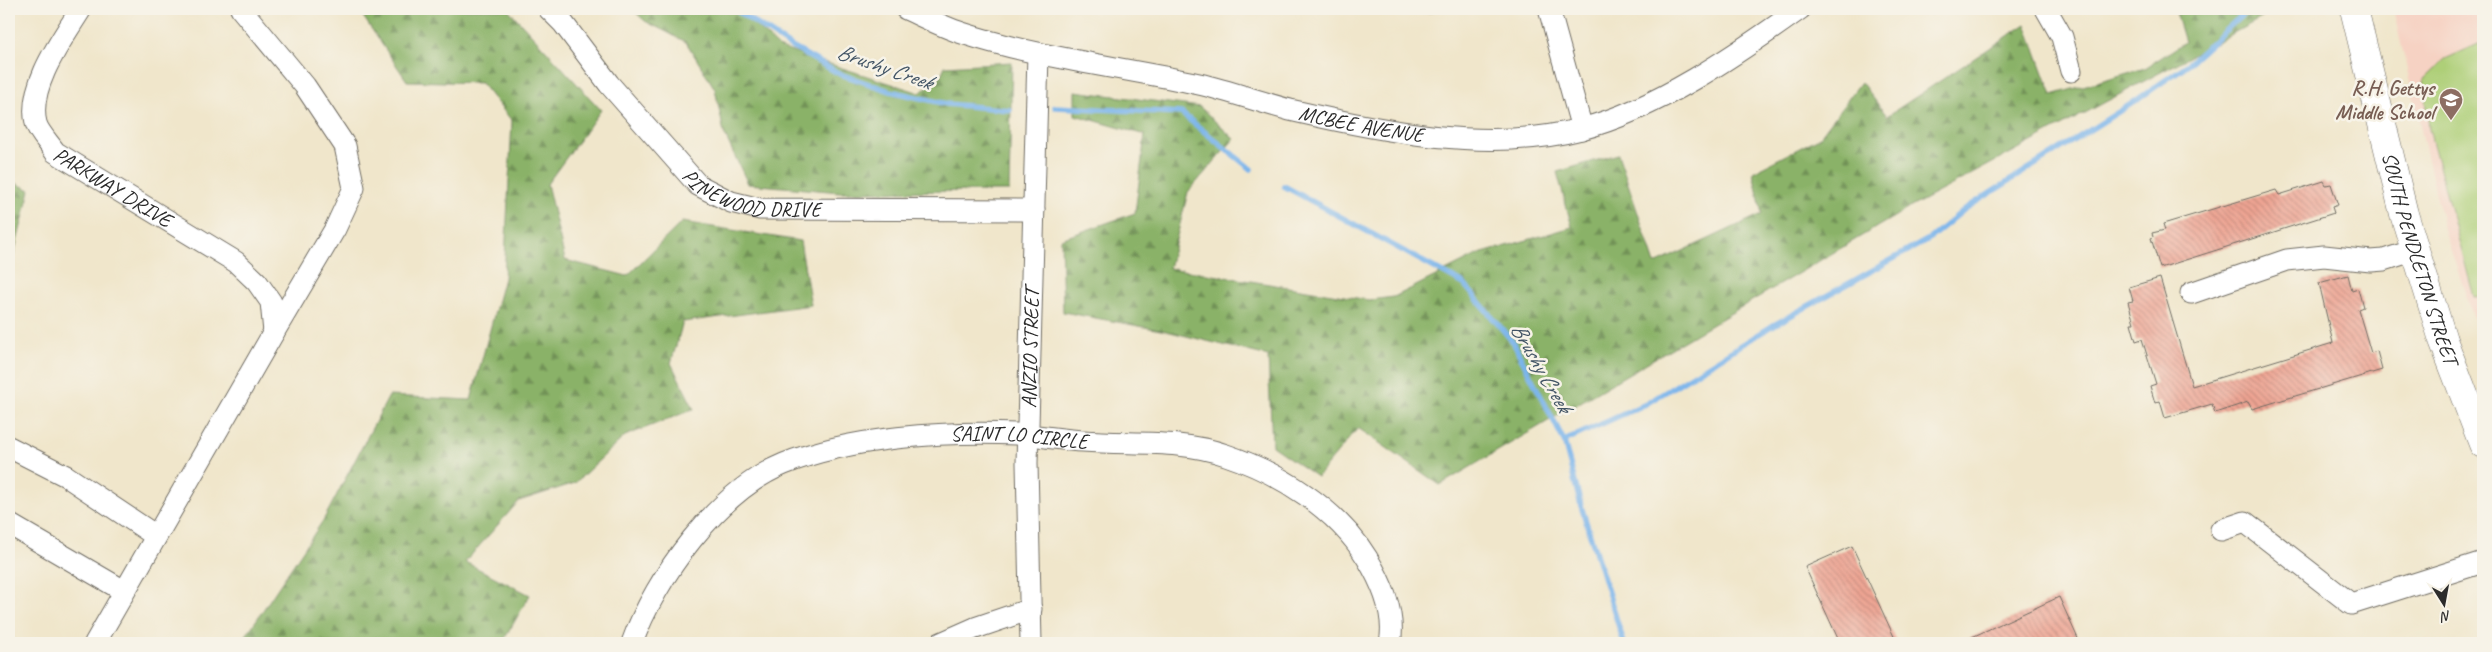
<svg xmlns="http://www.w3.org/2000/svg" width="2492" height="652" viewBox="0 0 2492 652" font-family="Caveat,sans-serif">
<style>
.built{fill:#f6d2c3}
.forest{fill:url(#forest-firs);stroke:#5a6e4a}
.park{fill:#aecf78;stroke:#6c7d52}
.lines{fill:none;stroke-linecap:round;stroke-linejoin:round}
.stream{stroke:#79b4eb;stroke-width:5.5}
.building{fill:url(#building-back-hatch)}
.minor-casing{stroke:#706c63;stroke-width:23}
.secondary-casing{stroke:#706c63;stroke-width:29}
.minor{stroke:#fff;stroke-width:21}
.secondary{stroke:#fff;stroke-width:28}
.labels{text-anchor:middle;stroke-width:5;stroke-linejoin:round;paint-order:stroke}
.education-label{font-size:21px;font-weight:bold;fill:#785e54;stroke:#f7f3e8;text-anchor:end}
.street-label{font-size:21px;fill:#2b2b2b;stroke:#f7f3e8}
.water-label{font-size:22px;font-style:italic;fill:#425465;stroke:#f7f3e8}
</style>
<defs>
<pattern id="forest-firs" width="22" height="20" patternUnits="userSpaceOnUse" patternTransform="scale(1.25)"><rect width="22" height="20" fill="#8ab268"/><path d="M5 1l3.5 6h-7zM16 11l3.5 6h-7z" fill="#719156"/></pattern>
<pattern id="building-back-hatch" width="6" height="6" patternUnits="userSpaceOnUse" patternTransform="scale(1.25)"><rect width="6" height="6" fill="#eea493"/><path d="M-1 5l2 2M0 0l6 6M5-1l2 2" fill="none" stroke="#c18678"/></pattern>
</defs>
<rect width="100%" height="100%" fill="#f7f3e8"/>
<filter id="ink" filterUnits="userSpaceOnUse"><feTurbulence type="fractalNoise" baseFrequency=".02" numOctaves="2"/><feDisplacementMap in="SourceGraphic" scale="10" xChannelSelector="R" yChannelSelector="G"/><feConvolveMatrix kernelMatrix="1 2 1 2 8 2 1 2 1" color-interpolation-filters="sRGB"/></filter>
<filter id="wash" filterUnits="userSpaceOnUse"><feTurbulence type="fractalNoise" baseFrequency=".0096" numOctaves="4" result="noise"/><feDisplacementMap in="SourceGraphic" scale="20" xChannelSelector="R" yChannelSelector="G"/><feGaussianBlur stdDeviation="1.12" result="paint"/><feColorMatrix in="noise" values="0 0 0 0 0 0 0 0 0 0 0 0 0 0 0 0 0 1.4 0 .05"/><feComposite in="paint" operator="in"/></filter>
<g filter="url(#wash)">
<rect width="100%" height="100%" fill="#f0e6cb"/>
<path class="built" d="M2393 9H2483V345L2445 233Z"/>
<path class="forest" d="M358 9H508L601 110 547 184 565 260 627 276 682 222 800 241 811 305 683 322 671 363 694 409 625 436 575 483 519 501 465 562 530 595 502 643H241L324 519 389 396 471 400 504 278 512 121 481 83 407 81Z
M632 9H737L780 48 920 93 941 75 945 66 1012 62 1009 191 840 192 748 184 724 133 715 89 686 42 645 21Z
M1360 9H1432V12Z
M2175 9H2278L1909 208 1440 485 1358 428 1317 477 1272 446 1268 356 1166 331 1063 312 1061 239 1135 213 1145 135 1075 115V91L1200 107 1234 139 1188 192 1169 268 1369 300 1394 297 1479 254 1572 227 1557 172 1618 154 1655 264 1762 214 1753 172 1819 138 1861 82 1887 116 2026 24 2052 95 2145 68 2185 42Z
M9 180 30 190 9 274Z"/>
<path class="park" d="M2483 42V296L2474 297 2429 129 2424 79 2445 59Z"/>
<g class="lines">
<path class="stream" d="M734 9 790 46 840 74 890 91 947 104 1010 110
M1055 107 1181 113 1251 169
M1284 186 1464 284 1513 342 1564 441 1582 509 1624 643
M1564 441 1646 404 1772 326 1929 239 1965 209 2131 104 2187 65 2249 9"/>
</g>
<g id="blocks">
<path class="building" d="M2324 181 2326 185 2331 184 2338 205 2332 207 2334 213 2160 268 2151 238 2153 237 2152 233 2165 230 2163 224 2276 190 2279 195Z
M2348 275 2352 291 2358 289 2363 307 2358 309 2371 353 2377 351 2382 370 2252 409 2248 402 2215 413 2212 404 2165 418 2160 401 2155 403 2150 386 2156 384 2142 339 2136 341 2131 323H2134L2128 302 2133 301 2129 287 2160 278 2192 386 2333 343 2319 283Z
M1852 546 1897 643H1840L1805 567Z
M2059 597 2080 643H1959Z"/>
</g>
</g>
<g filter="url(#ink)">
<use href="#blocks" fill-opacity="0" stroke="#706c63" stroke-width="1"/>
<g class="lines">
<defs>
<g id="minor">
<path id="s1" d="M81 9C63 38 27 86 36 123 38 132 50 144 55 152L236 262 257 282 271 302 274 332 335 229 354 188 345 146 305 86 241 9"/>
<path id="s2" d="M549 9 563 23 609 84 698 185 731 202 760 209 1034 210"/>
<path id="s3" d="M906 9C924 17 943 27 962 33 1039 58 1120 67 1199 84 1230 91 1259 102 1290 110 1381 131 1489 153 1581 129 1656 110 1737 54 1800 9"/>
<path d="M1549 9 1582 129"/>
<path d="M2046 9 2062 37 2071 71"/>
<path d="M2191 293 2287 260 2324 256 2371 261 2384 260 2415 250"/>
<path d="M9 447 66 476 156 536"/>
<path d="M9 524 124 591"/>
<path d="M2221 530 2245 522 2351 604 2483 562"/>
<path d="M95 643 274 332"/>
<path id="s4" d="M632 643C655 578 718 491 784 464 850 437 945 431 1016 434 1038 435 1061 440 1083 441 1131 445 1180 439 1226 455 1280 473 1337 509 1367 558 1382 583 1396 614 1390 643"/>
<path d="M941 643 975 628 1031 609"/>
<path id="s5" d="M1031 643 1027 463 1038 54"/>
</g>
<g id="secondary">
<path id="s6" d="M2354 9 2404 214 2443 340 2483 444"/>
</g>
</defs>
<use href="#minor" class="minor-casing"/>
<use href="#secondary" class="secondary-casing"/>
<use href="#minor" class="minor"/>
<use href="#secondary" class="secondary"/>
</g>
</g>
<defs>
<symbol id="school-pin" viewBox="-11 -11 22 30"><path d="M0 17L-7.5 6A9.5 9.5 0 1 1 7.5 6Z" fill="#8d6e63" stroke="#f7f3e8"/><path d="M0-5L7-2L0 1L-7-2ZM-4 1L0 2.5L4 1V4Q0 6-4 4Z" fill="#fff"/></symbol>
</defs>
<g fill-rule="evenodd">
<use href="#school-pin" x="2437" y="86" width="28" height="38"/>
</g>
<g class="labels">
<g class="education-label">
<text x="2434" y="95">R.H. Gettys<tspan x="2434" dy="24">Middle School</tspan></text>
</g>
<g class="street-label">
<text dy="7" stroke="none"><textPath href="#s3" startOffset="471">MCBEE AVENUE</textPath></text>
<text dy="7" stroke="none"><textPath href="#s1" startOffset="228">PARKWAY DRIVE</textPath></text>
<text dy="7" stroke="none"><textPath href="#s2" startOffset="286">PINEWOOD DRIVE</textPath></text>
<text dy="7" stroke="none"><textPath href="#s6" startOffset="258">SOUTH PENDLETON STREET</textPath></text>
<text dy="7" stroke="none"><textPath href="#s5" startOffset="295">ANZIO STREET</textPath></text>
<text dy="7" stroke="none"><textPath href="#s4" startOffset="479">SAINT LO CIRCLE</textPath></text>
</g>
<g class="water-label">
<text transform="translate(885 66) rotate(19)" y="8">Brushy Creek</text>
<text transform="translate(1542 367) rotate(60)" y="8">Brushy Creek</text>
</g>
</g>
<rect width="2492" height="652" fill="none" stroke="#f7f3e8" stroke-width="30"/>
<g transform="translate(2444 604) rotate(169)" stroke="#f7f3e8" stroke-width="4" paint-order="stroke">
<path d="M0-4L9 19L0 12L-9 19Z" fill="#2b2b2b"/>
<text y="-8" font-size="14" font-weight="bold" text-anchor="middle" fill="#2b2b2b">N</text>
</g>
</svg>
